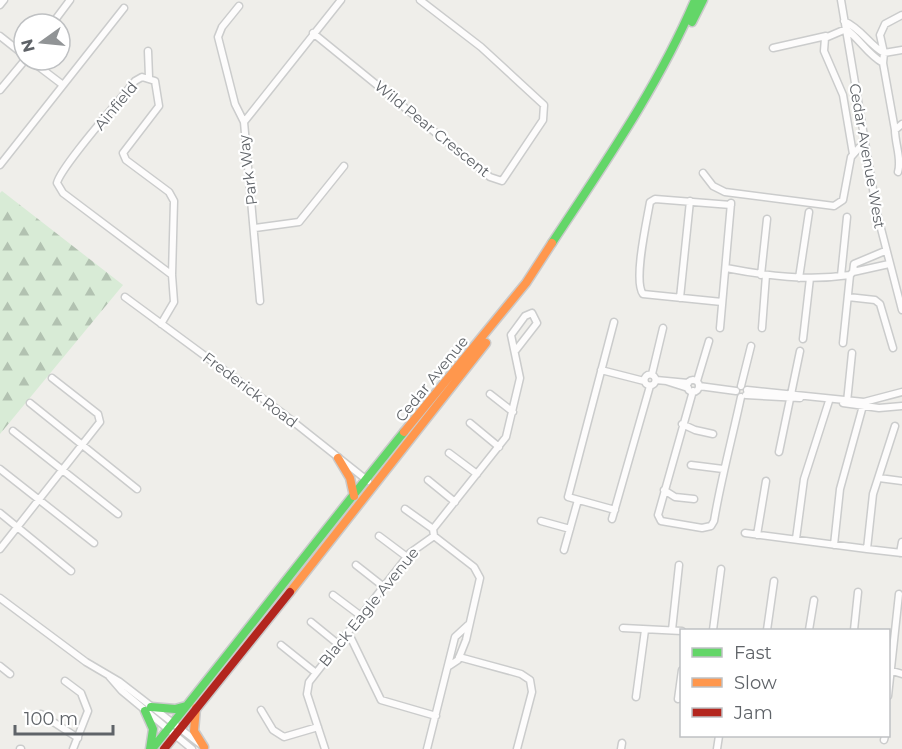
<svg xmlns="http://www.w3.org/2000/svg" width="902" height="749" viewBox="0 0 902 749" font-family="Montserrat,sans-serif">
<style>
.forest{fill:url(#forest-firs)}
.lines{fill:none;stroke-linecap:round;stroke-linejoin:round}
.street-casing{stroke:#cbcccc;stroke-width:9}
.fast-casing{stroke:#cacacb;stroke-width:11}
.slow-casing{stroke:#cacacb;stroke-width:11}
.jam-casing{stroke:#cacacb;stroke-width:11}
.street{stroke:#fdfcfc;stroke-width:6}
.fast{stroke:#63d668;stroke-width:8}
.slow{stroke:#ff974d;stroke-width:8}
.jam{stroke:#b3261e;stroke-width:8}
.labels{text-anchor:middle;stroke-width:4.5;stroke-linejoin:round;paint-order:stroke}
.street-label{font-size:15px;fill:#5f6368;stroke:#fff}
</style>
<defs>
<pattern id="forest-firs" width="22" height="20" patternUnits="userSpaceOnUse" patternTransform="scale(1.5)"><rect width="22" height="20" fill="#d8ebd6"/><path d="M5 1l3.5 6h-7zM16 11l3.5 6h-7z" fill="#b2c2b1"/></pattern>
</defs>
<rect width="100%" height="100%" fill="#efeeea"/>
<path class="forest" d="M2 191 123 285 0 434V193Z"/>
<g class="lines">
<defs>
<path id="street" d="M841 0 877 213 902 310
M0 5 4 0
M239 6 222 27 218 37 235 104 244 122
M902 15 885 24 880 35 884 53 902 50
M844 21C862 29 868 44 884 53L883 63 895 130 902 124
M52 24 70 0
M313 33 490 177 502 181 543 120 544 105 481 47 420 0
M0 36 24 55
M773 48 826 36
M148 51 149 77
M30 60 63 85
M0 90 25 60
M895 130C895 144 902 159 898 172
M853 154 843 95 824 51 825 38 846 29C860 39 867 54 883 63
M0 165 124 8
M703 173 713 186 725 192 834 206 843 200 851 157 865 141
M255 228 299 222 344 166
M726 268C767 276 808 281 850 275L853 272 889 264
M853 272 854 264 885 251
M761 275 767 219
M841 276 847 217
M799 278 809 212
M125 297 281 412 368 481
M848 297 875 300 880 304 893 348
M680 298 690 201
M260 301 244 122 341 0
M722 302 643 294C633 281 647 220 650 202L655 199 731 205
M614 322 568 497 615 510
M161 324 174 302 172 275 174 201 169 192 126 160 123 153 159 106 155 81 142 77 135 81C121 99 61 166 57 183L63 193 172 275
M720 328 731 203
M762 328 766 275
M803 339 810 278
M843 343 850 275
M601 370 644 381
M652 374 663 328
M644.5 380a5.5 5.5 0 1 1 11 0a5.5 5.5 0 1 1-11 0Z
M656 380 688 383
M687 386a6 6 0 1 1 12 0a6 6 0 1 1-12 0Z
M666 381 688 388
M697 381 709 341
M699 386 736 391
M741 386 751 346
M747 390 864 402 902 392
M693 391 658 515 661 521 702 528 711 526 714 521C721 479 732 439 741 397
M490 394 513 412
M746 395 800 398
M847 402 852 353
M30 403 137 489
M843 403 879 408 902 406
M470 423 499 447
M682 424 695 430 713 434
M13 431 118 514
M779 452 800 351
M449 453 477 474
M691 465 723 469
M0 469 94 543
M879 478 902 481
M428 480 455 502
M664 490 675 497 694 499
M405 509 433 529
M0 513 71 571
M612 519 650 386
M541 521 570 529
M745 533 867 549 873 494 895 426
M757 535 766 481
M379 536 407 557
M434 536 433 529 506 437 520 378 511 335 525 316 532 313 537 323 516 350
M434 536 474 567 480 578 466 640 458 660 449 666
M796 539 804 479 829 401
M834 545 840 489 864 402
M0 549 100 422 98 414 52 378
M867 549 902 553
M564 550 578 500
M900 553 902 542
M356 565 384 587
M333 595 361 616
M0 598 86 662 120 682 200 744
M311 622 338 644
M623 628 682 631
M672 630 679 565
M713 630 721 569
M767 630 774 581
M809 630 814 600
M854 630 858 592
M348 632 381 700 436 716
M281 645 316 673
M459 657 521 674 530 680 532 692 517 749
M0 666 10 674
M889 670 902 674
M109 676 122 691 192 749
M65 681 81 693 88 711 73 749
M888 696 899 594
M636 697 645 630
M678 699 682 670
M261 710 273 730 284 737 318 727
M41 714 78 738
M884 740 885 736
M20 749H21
M325 749 307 694 309 682 410 553 434 536
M427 749 455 637 468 625
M621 749 622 743
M717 749 719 736"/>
<path id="fast" d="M692 22 703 0
M552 243C604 164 658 87 695 0
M151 707 175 709 186 706
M145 711 153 729 150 749
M152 749C237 644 319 537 404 432"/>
<path id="slow" d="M404 432 526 283 552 243
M338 458 350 478 354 496
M290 592 486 343
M196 708 194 731 204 747"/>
<path id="jam" d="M164 749 290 592"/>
</defs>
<use href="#street" class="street-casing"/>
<use href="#fast" class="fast-casing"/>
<use href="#slow" class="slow-casing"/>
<use href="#jam" class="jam-casing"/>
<use href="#street" class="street"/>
<use href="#fast" class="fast"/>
<use href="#slow" class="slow"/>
<use href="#jam" class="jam"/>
</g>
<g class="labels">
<g class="street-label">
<text transform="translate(116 106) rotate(-50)" y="5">Ainfield</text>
<text transform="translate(432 129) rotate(39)" y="5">Wild Pear Crescent</text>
<text transform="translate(867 156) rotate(80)" y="5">Cedar Avenue West</text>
<text transform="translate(248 170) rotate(-97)" y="5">Park Way</text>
<text transform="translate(432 379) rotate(-51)" y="5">Cedar Avenue</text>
<text transform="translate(250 390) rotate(37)" y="5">Frederick Road</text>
<text transform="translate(369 607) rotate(-51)" y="5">Black Eagle Avenue</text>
</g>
</g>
<rect x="680" y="629" width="210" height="108" fill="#ffffff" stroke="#bfc1c3" stroke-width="1.5"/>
<rect x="692" y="648" width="30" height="9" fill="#63d668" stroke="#bfc1c3" stroke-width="1.5"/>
<text x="734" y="659" font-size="18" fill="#5f6368">Fast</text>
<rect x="692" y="678" width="30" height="9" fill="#ff974d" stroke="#bfc1c3" stroke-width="1.5"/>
<text x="734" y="689" font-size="18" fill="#5f6368">Slow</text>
<rect x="692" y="708" width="30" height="9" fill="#b3261e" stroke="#bfc1c3" stroke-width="1.5"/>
<text x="734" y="719" font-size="18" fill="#5f6368">Jam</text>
<g transform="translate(42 42) rotate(255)"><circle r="28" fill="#ffffff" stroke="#bfc1c3" stroke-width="1.5"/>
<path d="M0-4.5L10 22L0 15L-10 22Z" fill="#919496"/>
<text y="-9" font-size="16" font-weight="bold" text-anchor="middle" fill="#5f6368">N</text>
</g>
<path d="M15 725v9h98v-9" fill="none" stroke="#5f6368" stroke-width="3"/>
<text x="24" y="725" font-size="18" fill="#5f6368" stroke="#ffffff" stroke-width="4.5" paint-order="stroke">100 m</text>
</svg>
